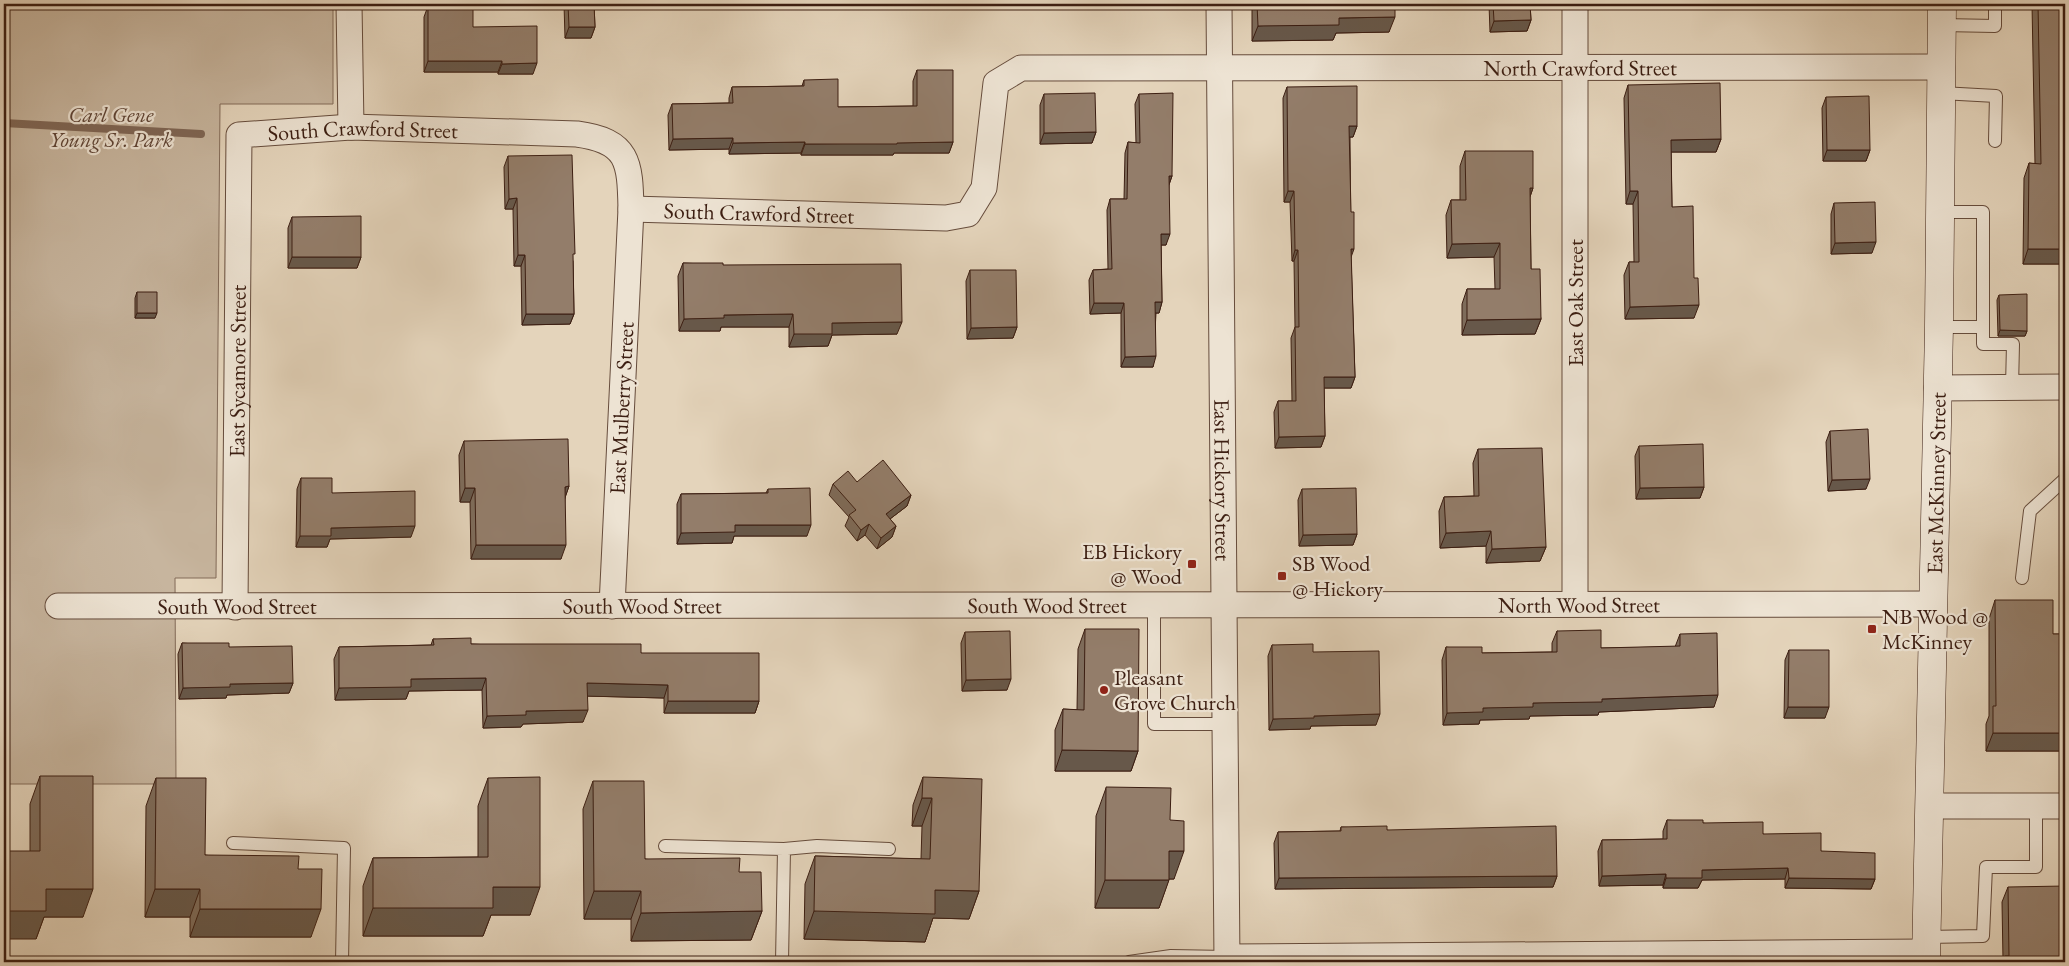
<svg xmlns="http://www.w3.org/2000/svg" width="2069" height="966" viewBox="0 0 2069 966" font-family="'EB Garamond',serif">
<style>
.green{fill:#c7b59e;stroke:#826a58}
.lines{fill:none;stroke-linecap:round;stroke-linejoin:round}
.stream{stroke:#7f6655;stroke-width:8}
.service-casing{stroke:#664c3c;stroke-width:14}
.minor-casing{stroke:#664c3c;stroke-width:27}
.secondary-casing{stroke:#3c1e12;stroke-width:29}
.service{stroke:#ede3d3;stroke-width:12}
.minor{stroke:#ede3d3;stroke-width:25}
.secondary{stroke:#ede3d3;stroke-width:28}
.wall{fill:#7e6c5b;stroke:#3c1e12}
.shaded-wall{fill:#67584a;stroke:#3c1e12}
.building{fill:#937d6a;stroke:#3c1e12}
.poi-dot{fill:#8f2418;stroke:#ede3d3;stroke-width:2}
.labels{text-anchor:middle;stroke-width:4.5;stroke-linejoin:round;paint-order:stroke}
.street-label{font-size:22px;fill:#3c1e12;stroke:#ede3d3}
.park-label{font-size:22px;font-style:italic;fill:#5f4435;stroke:#ede3d3}
.poi-label{font-size:22px;fill:#3c1e12;stroke:#ede3d3;text-anchor:start}
</style>
<rect width="100%" height="100%" fill="#e4d4bb"/>
<filter id="stains"><feTurbulence type="fractalNoise" baseFrequency=".004" numOctaves="4"/><feColorMatrix values="0 0 0 0 .2 0 0 0 0 .09 0 0 0 0 .02 0 0 0 .5 -.17"/></filter>
<radialGradient id="worn" r=".72"><stop offset=".6" stop-color="#630" stop-opacity="0"/><stop offset="1" stop-color="#630" stop-opacity=".3"/></radialGradient>
<path class="green" d="M4 4H333V104H220L216 578H175L176 784H4Z"/>
<g class="lines">
<path class="stream" d="M4 123 201 134"/>
<defs>
<path id="service" d="M1942 25 1995 26V4
M1941 93 1996 96 1995 141
M1940 212H1983V344H2013L2012 387
M1939 327H1983
M2022 578 2030 511 2065 479
M1154 605V724H1225
M233 843 344 848 342 962
M665 846 784 849 782 962
M784 849 817 846 889 849
M1926 937 1983 936 1986 867H2036V806
M1129 962 1171 956 1227 957"/>
<g id="minor">
<path d="M349 4 351 127"/>
<path id="s1" d="M1219 4 1227 962"/>
<path id="s2" d="M631 209 946 218 968 214 984 188 996 83 1021 68 1942 67"/>
<path d="M1937 388 2065 387"/>
<path d="M1575 603V4"/>
<path id="s3" d="M58 606 1933 604"/>
<path id="s4" d="M235 607 239 135 351 127 577 134C629 141 630 162 631 209L612 606"/>
<path d="M1930 806H2065"/>
<path d="M1227 957 1926 952"/>
</g>
<g id="secondary">
<path id="s5" d="M1926 962 1939 327 1942 4"/>
</g>
</defs>
<use href="#service" class="service-casing"/>
<use href="#minor" class="minor-casing"/>
<use href="#secondary" class="secondary-casing"/>
<use href="#service" class="service"/>
<use href="#minor" class="minor"/>
<use href="#secondary" class="secondary"/>
</g>
<path class="wall" d="M564 4H594L595 27 591 38H565Z
M1252 4H1395L1389 32 1336 33 1333 40 1252 41Z
M1489 4H1530L1531 20 1527 31 1490 32Z
M2032 4H2065V264H2023L2024 178 2029 163 2035 164Z
M428 6 473 27 533 74H498V72H424V17Z
M917 70 953 142 949 153H894L893 155H801V153L729 154V149L669 150 668 115 672 104 729 103V98L732 87 802 86 804 80 838 107 913 106V81Z
M1628 85 1721 139 1716 152H1671L1672 207 1694 318 1625 319 1624 275 1629 262H1634L1633 204H1626L1624 98Z
M1287 87 1357 126 1353 137H1350L1351 258 1355 377 1351 388H1324L1325 436 1321 447 1275 448 1274 412 1278 401H1292L1291 338 1295 327 1294 261H1292L1290 202H1284L1283 98Z
M1044 94 1096 132 1092 143 1040 144V105Z
M1139 94 1172 176 1169 185 1166 245H1161L1162 302 1159 313H1156L1153 367H1121V313L1090 314 1089 280 1093 270 1108 269 1107 210 1110 199H1124L1125 153 1128 142 1136 143 1135 104Z
M1826 97 1870 150 1866 161H1823L1822 108Z
M1465 151 1533 188 1530 197 1531 269 1541 319 1535 334 1462 335V304L1467 289H1495L1494 257 1447 258 1446 215 1451 200H1460V166Z
M508 156 573 261 574 314 570 324 522 325 521 266H514L513 209H505L504 167Z
M1834 203 1872 253 1831 254V214Z
M292 217 361 257 357 268H288V228Z
M683 263 723 265 897 334 832 335 828 346 789 347V327H721L720 331H679L678 276Z
M970 270 1017 327 1013 338 967 339 966 281Z
M137 292 155 318H135V298Z
M1999 295 2027 331 2025 336H1998L1997 300Z
M1830 431 1866 489 1828 491 1826 442Z
M464 441 569 486 565 497 561 559H471L470 502H460L459 455Z
M1639 446 1704 487 1700 498 1636 499 1635 456Z
M1478 449 1546 547 1540 561 1486 563V546L1440 548 1439 511 1444 497 1474 496 1473 463Z
M301 478 332 493 411 537 330 539 327 547H296L297 489Z
M857 482 911 495 907 506 890 519 896 526 892 537 877 549 865 535 857 541 845 526 849 517 829 495 833 484Z
M768 489 807 536H734L732 543 677 544V504L681 494 766 493Z
M1302 489 1357 534 1353 545 1299 546 1298 500Z
M1995 600 2053 634H2065V751H1986V724L1989 716V619Z
M1085 629 1138 751 1131 771H1055V730L1063 709 1077 710 1078 649Z
M1557 631 1601 648 1675 647 1680 634 1714 707 1599 712 1598 715 1530 716 1529 719 1480 720 1479 724 1443 725 1442 660 1446 647 1482 653 1552 652V643Z
M965 632 1007 690 962 691 961 643Z
M433 639 471 644 641 653 759 701 755 713H664V698L587 696 583 722 523 724 521 727 483 728 482 690 409 691 406 699 335 700 334 659 339 647 431 645Z
M182 643 229 647 293 683 289 693 227 695 226 698 179 699 178 654Z
M1272 645 1313 652 1376 725 1311 726 1310 729 1269 730 1268 656Z
M1789 650 1825 718H1784L1785 660Z
M40 776 83 917H44L36 939 30 851V804Z
M923 777 979 891 969 919 933 918 925 942 804 939 805 884 815 856 921 859 922 826H912L913 805Z
M156 778 205 855 298 869 311 937H190V917H145L146 806Z
M488 778 530 915H491L483 936H363V886L373 858 478 857V806Z
M593 781 645 859 739 872 762 911 751 940 631 941V919H584L583 809Z
M1106 788 1170 820 1174 879H1169L1159 908H1095L1096 816Z
M1667 820 1703 823 1763 834 1821 851 1875 879 1871 889 1785 888V879L1702 880 1698 888H1663V885L1599 886 1598 851 1602 840 1663 839V831Z
M1341 827 1387 830 1557 876 1553 887 1275 889 1274 843 1278 832 1340 831Z
M2008 887 2065 962H2003V960L2002 902Z"/>
<path class="shaded-wall" d="M1395 17 1389 32 1336 33 1333 40 1252 41 1258 26 1339 18Z
M1531 20 1527 31 1490 32 1494 21Z
M569 27H595L591 38H565Z
M428 61H502L498 72H424Z
M537 63 533 74H498L502 64Z
M1349 126H1357L1353 137H1345Z
M1096 132 1092 143 1040 144 1044 133Z
M733 138 729 149 669 150 673 139Z
M1721 139 1716 152H1667L1671 140Z
M805 142 801 153 729 154 733 143Z
M953 142 949 153H894L893 155H801L805 144Z
M1827 150H1870L1866 161H1823Z
M1169 176H1172L1168 187Z
M1530 188H1533L1528 202Z
M1288 191H1294L1290 202H1284Z
M1630 191H1638L1633 204H1626Z
M517 198 513 209H505L509 199Z
M1161 234H1170L1166 245H1157Z
M1876 242 1872 253 1831 254 1835 243Z
M1500 243 1494 257 1447 258 1452 244Z
M1351 249H1354L1350 260Z
M2028 249H2065V264H2023Z
M1295 250H1298L1294 261H1292Z
M518 255H525L521 266H514Z
M292 257H361L357 268H288Z
M1155 302H1162L1159 313H1152Z
M1094 303H1124L1121 313 1090 314Z
M1699 305 1694 318 1625 319 1630 307Z
M137 313H157L155 318H135Z
M526 314H574L570 324 522 325Z
M793 314 789 327H721L720 331H679L684 319 724 315Z
M1541 319 1535 334 1462 335 1467 320Z
M902 322 897 334 832 335 828 346 789 347 794 334 832 323Z
M1017 327 1013 338 967 339 971 328Z
M2000 330 2027 331 2025 336H1998Z
M1156 356 1153 367H1121L1125 357Z
M1324 377H1355L1351 388H1320Z
M1325 436 1321 447 1275 448 1279 437Z
M1870 479 1866 489 1828 491 1832 480Z
M569 486 564 501 565 487Z
M1704 487 1700 498 1636 499 1640 488Z
M465 488H475L470 502H460Z
M911 495 907 506 882 525 886 514Z
M869 524 865 535 857 541 861 530Z
M735 525H811L807 536H734L732 543 677 544 681 533Z
M415 526 411 537 330 539 327 547H296L300 536 331 528Z
M896 526 892 537 877 549 881 538Z
M1491 531 1486 546 1440 548 1446 533Z
M1357 534 1353 545 1299 546 1303 535Z
M476 545H566L561 559H471Z
M1546 547 1540 561 1486 563 1492 549Z
M486 678 482 690 409 691 406 699 335 700 339 688 411 679Z
M1011 679 1007 690 962 691 966 680Z
M293 683 289 693 227 695 226 698 179 699 183 688 230 684Z
M587 683 668 685 664 698 583 696Z
M1718 695 1714 707 1599 712 1598 715 1530 716 1529 719 1480 720 1479 724 1443 725 1447 713 1483 708 1533 703 1602 699Z
M668 701H759L755 713H664Z
M1788 707H1829L1825 718H1784Z
M588 710 583 722 523 724 521 727 483 728 487 716 526 711Z
M1380 714 1376 725 1311 726 1310 729 1269 730 1273 719 1314 716Z
M1993 733H2065V751H1986Z
M1062 750 1138 751 1131 771H1055Z
M922 798H932L922 826H912Z
M1169 851H1184L1174 879H1159Z
M1788 868 1785 879 1702 880 1698 888H1663L1666 878 1702 870Z
M1666 874 1663 885 1599 886 1602 876Z
M1557 876 1553 887 1275 889 1279 878Z
M1789 878 1875 879 1871 889 1785 888Z
M1105 880H1169L1159 908H1095Z
M493 887H540L530 915H491L483 936H363L373 908Z
M46 889H93L83 917H44L36 939H4V911Z
M155 889H200L190 917H145Z
M935 890 979 891 969 919 933 918 925 942 804 939 814 911Z
M594 891H641L631 919H584Z
M200 909H321L311 937H190Z
M762 911 751 940 631 941 641 913Z"/>
<path class="building" d="M568 4H594L595 27H569Z
M1257 4H1395V17L1339 18V25L1258 26Z
M1493 4H1530L1531 20 1494 21Z
M2038 4H2065V249H2028L2029 163 2041 164Z
M428 6H473V27L537 26V63L502 64V61H428Z
M917 70H953V142L897 143V144H805V142L733 143V138L673 139 672 104 733 103 732 87 804 86V80L838 79V107L917 106Z
M1720 83 1721 139 1671 140 1672 207 1693 206 1694 278H1698L1699 305 1630 307 1629 262H1639L1638 191H1630L1628 85Z
M1357 86V126H1349L1351 212H1354V249H1351L1355 377H1324L1325 436 1279 437 1278 401H1296L1295 327H1299L1298 250H1295L1294 191H1288L1287 87Z
M1095 93 1096 132 1044 133V94Z
M1173 93 1172 176H1169L1170 234H1161L1162 302H1155L1156 356 1125 357 1124 303H1094L1093 270 1112 269 1110 199H1127L1128 142 1140 143 1139 94Z
M1869 96 1870 150H1827L1826 97Z
M1465 151H1533V188H1530L1531 269H1540L1541 319 1467 320V289H1500V243L1452 244 1451 200H1466Z
M572 155 575 254H573L574 314H526L525 255H518L517 198 509 199 508 156Z
M1875 202 1876 242 1835 243 1834 203Z
M361 216V257H292V217Z
M683 263H723V265L901 264 902 322 832 323V334H794L793 314 724 315V318L684 319Z
M970 270H1016L1017 327 971 328Z
M137 292H157V313H137Z
M2027 294V331L2000 330 1999 295Z
M1868 429 1870 479 1832 480 1830 431Z
M568 439 569 486 565 487 566 545H476L475 488H465L464 441Z
M1703 444 1704 487 1640 488 1639 446Z
M1542 448 1546 547 1492 549 1491 531 1446 533 1444 497 1479 496 1478 449Z
M883 460 911 495 886 514 896 526 881 538 869 524 861 530 849 515 856 510 833 484 848 471 857 482Z
M301 478H332V493L415 491V526L331 528V536H300Z
M810 488 811 525H735V532L681 533V494L768 493V489Z
M1356 488 1357 534 1303 535 1302 489Z
M1995 600H2053V634H2065V733H1993V706H1996Z
M1085 629H1139L1138 751 1062 750 1063 709 1084 710Z
M1601 630V648L1680 646V634L1717 633 1718 695 1602 699V702L1533 703V707L1483 708V712L1447 713 1446 647H1482V653L1557 652V631Z
M1010 631 1011 679 966 680 965 632Z
M471 638V644H641V653H759V701H668V685L587 683 588 710 526 711V715L487 716 486 678 411 679V687L339 688V647L434 645 433 639Z
M182 643H229V647L292 646 293 683 230 684V687L183 688Z
M1313 644V652L1379 651 1380 714 1314 716V718L1273 719 1272 645Z
M1789 650H1829V707H1788Z
M40 776H93V889H46V911H4V851H40Z
M540 777V887H493V908H373V858L488 857V778Z
M923 777 982 779 979 891 935 890V914L814 911 815 856 930 859 932 798H922Z
M156 778H206L205 855 299 856 298 869H322L321 909H200V889H155Z
M593 781H644L645 859 740 858 739 872H761L762 911 641 913V891H594Z
M1106 787 1171 788 1170 820 1184 821V851H1169V880H1105Z
M1667 820H1703V823L1763 822V834L1821 833V851L1875 853V879L1789 878 1788 868 1702 870V878H1666V874L1602 876V840L1667 839Z
M1387 826V830L1556 826 1557 876 1279 878 1278 832 1341 831V827Z
M2065 886V962H2005V956H2009L2008 887Z"/>
<g class="poi-dot">
<rect x="1187" y="559" width="10" height="10" rx="2.5"/>
<rect x="1277" y="571" width="10" height="10" rx="2.5"/>
<rect x="1867" y="624" width="10" height="10" rx="2.5"/>
<circle cx="1104" cy="690" r="5"/>
</g>
<g class="labels">
<g class="street-label">
<text dy="8" stroke="none"><textPath href="#s2" startOffset="1062">North Crawford Street</textPath></text>
<text dy="8" stroke="none"><textPath href="#s4" startOffset="596">South Crawford Street</textPath></text>
<text dy="8" stroke="none"><textPath href="#s2" startOffset="128">South Crawford Street</textPath></text>
<text transform="translate(1575 303) rotate(-90)" y="8">East Oak Street</text>
<text dy="8" stroke="none"><textPath href="#s4" startOffset="236">East Sycamore Street</textPath></text>
<text transform="translate(621 408) rotate(-87)" y="8">East Mulberry Street</text>
<text dy="8" stroke="none"><textPath href="#s1" startOffset="476">East Hickory Street</textPath></text>
<text dy="8" stroke="none"><textPath href="#s5" startOffset="479">East McKinney Street</textPath></text>
<text dy="8" stroke="none"><textPath href="#s3" startOffset="1521">North Wood Street</textPath></text>
<text dy="8" stroke="none"><textPath href="#s3" startOffset="989">South Wood Street</textPath></text>
<text dy="8" stroke="none"><textPath href="#s3" startOffset="584">South Wood Street</textPath></text>
<text dy="8" stroke="none"><textPath href="#s3" startOffset="179">South Wood Street</textPath></text>
</g>
<g class="park-label">
<text x="111" y="122">Carl Gene<tspan x="111" dy="25">Young Sr. Park</tspan></text>
</g>
<g class="poi-label">
<text x="1182" y="559" text-anchor="end">EB Hickory<tspan x="1182" dy="25">@ Wood</tspan></text>
<text x="1292" y="571">SB Wood<tspan x="1292" dy="25">@ Hickory</tspan></text>
<text x="1882" y="624">NB Wood @<tspan x="1882" dy="25">McKinney</tspan></text>
<text x="1114" y="685">Pleasant<tspan x="1114" dy="25">Grove Church</tspan></text>
</g>
</g>
<rect width="2069" height="966" fill="none" stroke="#e4d4bb" stroke-width="20"/>
<rect x="5" y="5" width="2059" height="956" fill="none" stroke="#3c1e12" stroke-width="2.5"/>
<rect x="10" y="10" width="2049" height="946" fill="none" stroke="#3c1e12"/>
<rect width="100%" height="100%" filter="url(#stains)"/>
<rect width="100%" height="100%" fill="url(#worn)"/>
</svg>
